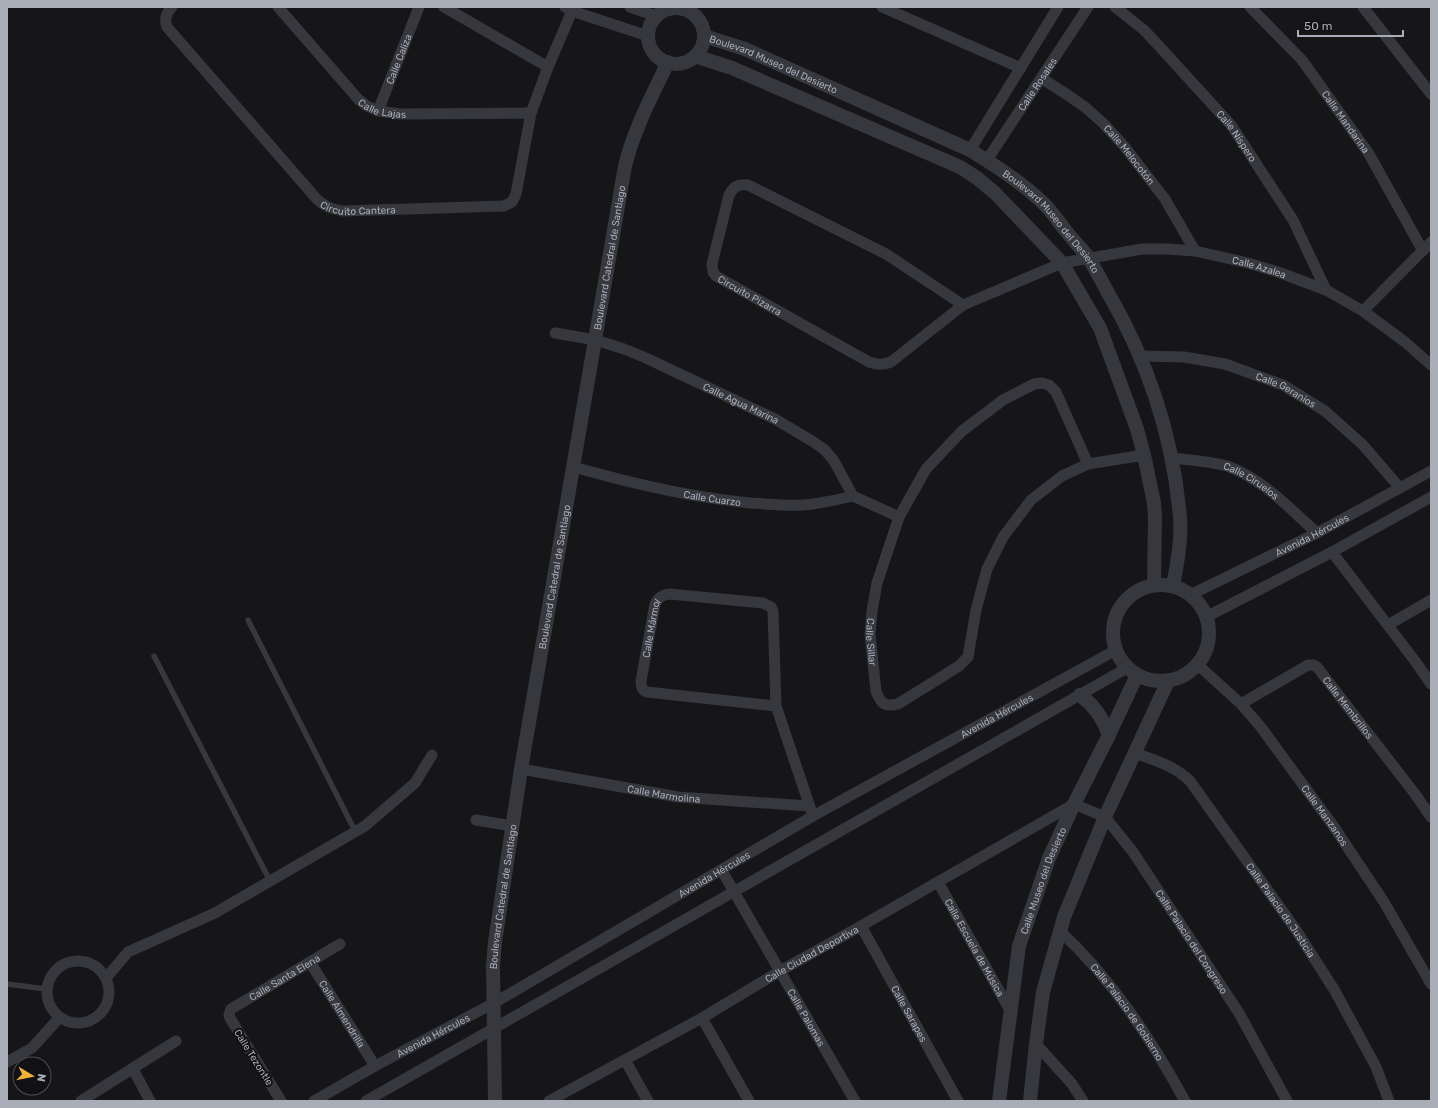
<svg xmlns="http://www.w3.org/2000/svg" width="1438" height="1108" viewBox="0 0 1438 1108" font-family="Rubik,sans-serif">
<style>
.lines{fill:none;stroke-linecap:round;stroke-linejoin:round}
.service{stroke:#37383d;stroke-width:5.5}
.minor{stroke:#37383d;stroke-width:11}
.tertiary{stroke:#37383d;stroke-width:14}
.labels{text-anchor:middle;stroke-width:4;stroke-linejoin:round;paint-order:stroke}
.street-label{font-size:10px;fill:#a8adb8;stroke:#111113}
</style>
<rect width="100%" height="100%" fill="#161618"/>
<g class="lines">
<path class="service" d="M248 620 355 831
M154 656 270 881
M7 984 46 989"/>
<g class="minor">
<path id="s1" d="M172 7C166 13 164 19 167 27L315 197C323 206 331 209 343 211L504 206 512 202 516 194 531 113 548 67 572 11"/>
<path id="s2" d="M278 7 359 100 367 106 378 111 400 114 531 113"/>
<path d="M444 7 548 67"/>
<path d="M565 7 572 11 648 36"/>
<path d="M630 7 656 16"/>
<path d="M882 7 1021 68"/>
<path id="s3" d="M1115 7 1144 30 1159 46 1231 125 1293 220 1326 290"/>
<path id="s4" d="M1250 7 1302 60 1369 154 1423 251"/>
<path d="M1363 7 1431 94"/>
<path d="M690 11 692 7"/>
<path id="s5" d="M1041 78 1066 94 1085 107 1103 123 1124 146 1165 199 1195 251"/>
<path id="s6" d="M378 111 419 7"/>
<path d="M970 150 1058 7"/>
<path id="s7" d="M987 160 1088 7"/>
<path id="s8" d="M963 305 886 254 748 185C738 184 734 186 729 195L712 264 713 272 716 276 869 362C878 365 883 365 891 362L963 305 1062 263 1142 249H1167L1195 251 1248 263 1278 272 1326 290 1363 311 1405 342 1431 365"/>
<path d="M1363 311 1431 242"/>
<path id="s9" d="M555 333 596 340 624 349 646 358 775 419 812 441 825 450 834 461 853 496 899 517"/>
<path id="s10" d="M1140 356 1184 357 1225 364 1283 385 1325 411 1363 445 1400 488"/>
<path id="s11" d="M1172 458C1190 460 1209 461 1227 466 1263 479 1289 508 1317 533"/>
<path id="s12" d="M1088 464 1056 392 1049 385 1042 383 1034 384 1003 400 962 431 926 469 899 517 877 583 872 611 870 635 876 691C881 704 884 707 898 704L959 666 968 657 976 610 987 569 1003 537 1031 500 1062 476 1088 464 1144 455"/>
<path id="s13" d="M574 467C633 484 689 497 750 503 768 504 785 506 802 505 820 504 836 500 853 496"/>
<path d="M1332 552 1415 661 1431 684"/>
<path id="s14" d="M1190 595 1317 533 1431 471"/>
<path d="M1206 617 1332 552 1431 497"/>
<path d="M1388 625 1431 600"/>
<path id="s15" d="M1197 664 1241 704 1260 726 1334 827 1384 902 1431 984"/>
<path id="s16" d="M1241 704 1308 665H1313L1317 667 1415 794 1431 817"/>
<path id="s17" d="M776 706 647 692C642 690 641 687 641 681L655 604C659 597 662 595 670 594L763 603 771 607 773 611 776 706 813 816"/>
<path id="s18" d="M1135 753C1154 760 1175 766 1190 781L1296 930 1335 991 1376 1067 1389 1101"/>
<path id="s19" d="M521 769 678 797 809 806"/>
<path d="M476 820 512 826"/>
<path id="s20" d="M722 871 855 1101"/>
<path id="s21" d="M938 882 1011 1012"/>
<path id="s22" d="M861 926 958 1101"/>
<path id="s23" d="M1059 930C1112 979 1151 1039 1185 1101"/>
<circle cx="78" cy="992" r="31"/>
<path id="s24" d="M310 962 375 1066"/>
<path d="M106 978 128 952 215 913 365 826 415 783 432 755"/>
<path d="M702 1018 749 1101"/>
<path d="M1036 1044 1072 1084 1083 1101"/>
<path d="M625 1060 648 1101"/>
<path d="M7 1062 32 1048 59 1018"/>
<path d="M133 1069 150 1101"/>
<path d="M81 1101 176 1041"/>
<path id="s25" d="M281 1101 230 1018 229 1015 231 1009 340 944"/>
<path id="s26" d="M314 1101 375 1066 494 1003 813 816 1116 650"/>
<path d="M366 1101 1127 668"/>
<path id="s27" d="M549 1101 702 1018 780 971 861 926 1074 804 1105 817 1133 852 1239 1013 1287 1101"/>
</g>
<g class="tertiary">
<circle cx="676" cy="36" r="28"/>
<path id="s28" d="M704 36 745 49 970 150C993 164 1022 183 1041 201 1051 210 1058 221 1066 231 1073 240 1081 248 1088 257 1095 268 1101 280 1107 291 1148 361 1173 437 1180 517 1182 540 1177 564 1173 586"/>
<path d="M695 56 732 68 960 167 977 178 995 193 1062 263 1100 328 1137 429 1144 455 1154 503 1155 517 1154 585"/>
<circle cx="1161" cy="633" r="48"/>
<path d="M1080 695C1094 705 1103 718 1109 735"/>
<path id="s29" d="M495 1101 493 966 495 942 521 769 625 166C634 129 652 96 668 62"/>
<path id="s30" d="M999 1101 1019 946 1049 858 1074 804 1107 739 1137 675"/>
<path d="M1030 1101 1036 1044 1043 992 1064 917 1105 817 1168 681"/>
</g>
</g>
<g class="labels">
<g class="street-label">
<text dy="4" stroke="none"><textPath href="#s6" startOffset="56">Calle Caliza</textPath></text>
<text dy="4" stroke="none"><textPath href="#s28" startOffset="75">Boulevard Museo del Desierto</textPath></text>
<text dy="4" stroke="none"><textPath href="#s7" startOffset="91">Calle Rosales</textPath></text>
<text dy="4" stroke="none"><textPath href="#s2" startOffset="149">Calle Lajas</textPath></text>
<text dy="4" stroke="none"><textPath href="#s4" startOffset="150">Calle Mandarina</textPath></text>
<text dy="4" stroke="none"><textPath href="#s3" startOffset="178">Calle Níspero</textPath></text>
<text dy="4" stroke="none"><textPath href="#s5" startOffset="118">Calle Melocotón</textPath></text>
<text dy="4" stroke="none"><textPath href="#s1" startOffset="294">Circuito Cantera</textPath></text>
<text dy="4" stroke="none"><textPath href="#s28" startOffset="399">Boulevard Museo del Desierto</textPath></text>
<text dy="4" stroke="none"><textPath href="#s29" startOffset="853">Boulevard Catedral de Santiago</textPath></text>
<text dy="4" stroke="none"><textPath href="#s8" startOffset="952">Calle Azalea</textPath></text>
<text dy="4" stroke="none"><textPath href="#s8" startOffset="393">Circuito Pizarra</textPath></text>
<text dy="4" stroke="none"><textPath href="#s10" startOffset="152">Calle Geranios</textPath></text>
<text dy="4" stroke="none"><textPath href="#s9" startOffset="200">Calle Agua Marina</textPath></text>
<text dy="4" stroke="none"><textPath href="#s11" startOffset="84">Calle Ciruelos</textPath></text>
<text dy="4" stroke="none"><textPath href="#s13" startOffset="142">Calle Cuarzo</textPath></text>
<text dy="4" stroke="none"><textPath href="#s14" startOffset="136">Avenida Hércules</textPath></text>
<text dy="4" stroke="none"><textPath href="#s29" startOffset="529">Boulevard Catedral de Santiago</textPath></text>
<text dy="4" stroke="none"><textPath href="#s17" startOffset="197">Calle Mármol</textPath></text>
<text dy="4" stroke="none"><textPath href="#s12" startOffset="427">Calle Sillar</textPath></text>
<text dy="4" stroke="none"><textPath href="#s16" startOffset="138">Calle Membrillos</textPath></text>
<text dy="4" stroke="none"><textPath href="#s26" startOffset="784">Avenida Hércules</textPath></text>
<text dy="4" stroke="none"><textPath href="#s19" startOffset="145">Calle Marmolina</textPath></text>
<text dy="4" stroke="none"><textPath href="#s15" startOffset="199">Calle Manzanos</textPath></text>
<text dy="4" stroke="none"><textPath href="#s26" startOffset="460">Avenida Hércules</textPath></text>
<text dy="4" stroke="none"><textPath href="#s30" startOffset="226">Calle Museo del Desierto</textPath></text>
<text dy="4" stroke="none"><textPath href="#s29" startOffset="205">Boulevard Catedral de Santiago</textPath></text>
<text dy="4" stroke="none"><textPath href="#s18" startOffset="220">Calle Palacio de Justicia</textPath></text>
<text dy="4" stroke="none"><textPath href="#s27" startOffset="789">Calle Palacio del Congreso</textPath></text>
<text dy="4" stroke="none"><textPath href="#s21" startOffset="75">Calle Escuela de Música</textPath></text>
<text dy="4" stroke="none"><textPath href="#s27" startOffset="301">Calle Ciudad Deportiva</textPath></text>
<text dy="4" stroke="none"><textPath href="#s25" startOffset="169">Calle Santa Elena</textPath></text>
<text dy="4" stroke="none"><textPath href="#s23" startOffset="107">Calle Palacio de Gobierno</textPath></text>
<text dy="4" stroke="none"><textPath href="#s24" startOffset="61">Calle Almendrilla</textPath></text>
<text dy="4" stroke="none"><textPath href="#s22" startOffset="100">Calle Sarapes</textPath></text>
<text dy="4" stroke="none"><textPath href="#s20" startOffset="169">Calle Palomas</textPath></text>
<text dy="4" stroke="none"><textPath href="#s26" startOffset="136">Avenida Hércules</textPath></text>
<text transform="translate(254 1057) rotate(58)" y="4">Calle Tezontle</text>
</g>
</g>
<rect width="1438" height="1108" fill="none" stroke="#a8adb8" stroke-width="16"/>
<g transform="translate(32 1076) rotate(100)"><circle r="19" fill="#111113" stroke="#4d4f55"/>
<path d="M0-3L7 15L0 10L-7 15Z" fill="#f2b134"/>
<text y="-6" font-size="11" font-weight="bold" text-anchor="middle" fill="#a8adb8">N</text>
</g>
<path d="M1298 30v6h105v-6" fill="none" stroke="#a8adb8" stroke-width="2"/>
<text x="1304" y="30" font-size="12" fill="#a8adb8" stroke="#111113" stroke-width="3" paint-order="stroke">50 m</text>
</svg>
